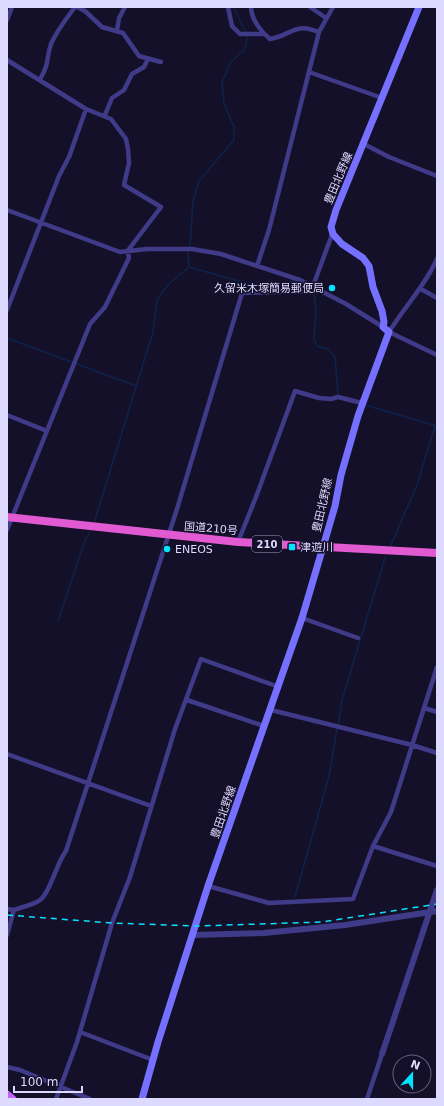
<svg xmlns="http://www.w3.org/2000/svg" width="444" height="1106" viewBox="0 0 444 1106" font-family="'DejaVu Sans','Noto Sans JP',sans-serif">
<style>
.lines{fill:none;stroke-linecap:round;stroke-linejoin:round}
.stream{stroke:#0d234c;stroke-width:1.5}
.minor{stroke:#3f3b88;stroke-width:4.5}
.tertiary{stroke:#3f3b88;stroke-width:6}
.secondary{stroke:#7570ff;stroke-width:7}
.primary{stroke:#c660ff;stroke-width:7}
.trunk{stroke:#e25ad1;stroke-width:8}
.rail{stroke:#05e3ff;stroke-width:1.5;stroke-dasharray:6 5;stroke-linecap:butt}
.poi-dot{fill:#05e3ff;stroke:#151029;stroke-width:1.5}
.labels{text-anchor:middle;stroke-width:3;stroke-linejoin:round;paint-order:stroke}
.shield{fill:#151029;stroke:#a29dbf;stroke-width:1}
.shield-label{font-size:10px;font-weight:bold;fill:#ded9ff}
.street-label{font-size:11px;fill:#ded9ff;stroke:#151029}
.poi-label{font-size:11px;fill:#ded9ff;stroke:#151029;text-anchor:start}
</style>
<rect width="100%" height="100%" fill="#151029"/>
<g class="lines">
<path class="stream" d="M234 7C239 16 240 26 247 32
M190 247 193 201 199 181 234 140V127L224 103 222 83 230 63 244 50 246 45 247 36
M188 251 189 267
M7 338 136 386
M365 405 437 426
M94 523 153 332 157 301 160 295 169 284 189 267 249 284H275L293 281 314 294 316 311 314 340 317 346 328 349 335 357 338 395
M390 547 417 485 435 426
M58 621 84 543 91 529
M338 725 342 700 385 558
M295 897 329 776 337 729"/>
<path class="minor" d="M77 7 85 11 102 27 123 33 139 56 161 62
M228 7 232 26 240 34H263
M251 7C251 19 261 32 270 39 293 35 293 22 319 32
M310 7 326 18
M7 20 12 7
M117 31 119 18 125 7
M7 60 86 109 111 119 126 139 128 149 129 163 124 185 161 207 129 249 128 252 129 258 105 307 90 324 7 530
M309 72 382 98
M40 79C50 63 46 58 51 44 57 30 66 19 75 7
M105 115 112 98 124 90 132 74 144 67 148 59
M364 144 389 157 437 176
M7 210 120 252 147 249H192L221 254 300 280 346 304 383 327
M437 259C425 286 405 306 389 332L437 355
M257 266 269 230 319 32 333 7
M421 289 437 298
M7 310 59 176 69 157 86 109
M7 415 47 431
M238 542 256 497 295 391 319 398 331 399 338 397 362 403
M302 618 358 638
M187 700 264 726
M424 708 437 712
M271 710 412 745 437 753
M7 754 151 806
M373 846 437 866
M208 886 269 903 353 899 373 846 391 812 437 667
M7 909 14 910
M7 935 14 910C21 907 34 905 40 900 50 893 57 862 66 851L177 509 242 293 308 291 313 286 333 232
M80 1032 153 1060
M7 1067 20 1070 90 1099
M56 1099 77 1042 112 923 130 877 175 729 201 659 279 687
M367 1099 382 1054"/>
<path class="tertiary" d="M193 935 264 933 345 925 437 911
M382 1054 437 890"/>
<path class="secondary" d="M142 1099 158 1042 208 886 302 618 323 547 335 506 341 475 358 416 389 332 383 327 384 322 382 311 373 287 369 266 363 258 342 244 333 234 331 227 336 210 419 7"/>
<path class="primary" d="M7 1094 13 1099"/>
<path class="trunk" d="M7 517 238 542 437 553"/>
<path class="rail" d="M7 915 112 923 196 926 322 922 437 904"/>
</g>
<g class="poi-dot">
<circle cx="332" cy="288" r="4"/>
<rect x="288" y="543" width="8" height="8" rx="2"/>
<circle cx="167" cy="549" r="4"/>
</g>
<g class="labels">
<rect class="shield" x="252" y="536" width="30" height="16" rx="3"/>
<g class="shield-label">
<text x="267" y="548">210</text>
</g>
<g class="street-label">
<text transform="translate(338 178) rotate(-67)" y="4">豊田北野線</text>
<text transform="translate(322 505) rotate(-77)" y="4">豊田北野線</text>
<text transform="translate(211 528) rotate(5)" y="4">国道210号</text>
<text transform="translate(223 812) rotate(-71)" y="4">豊田北野線</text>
</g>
<g class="poi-label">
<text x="324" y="292" text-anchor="end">久留米木塚簡易郵便局</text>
<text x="300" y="551">津遊川</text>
<text x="175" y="553">ENEOS</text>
</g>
</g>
<rect width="444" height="1106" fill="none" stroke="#ded9ff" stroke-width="16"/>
<g transform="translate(412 1074) rotate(21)"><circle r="19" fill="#151029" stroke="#65607f"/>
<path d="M0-3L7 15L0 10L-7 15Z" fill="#05e3ff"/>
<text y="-6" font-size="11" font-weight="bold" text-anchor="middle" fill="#ded9ff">N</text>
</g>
<path d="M14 1086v6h68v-6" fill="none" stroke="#ded9ff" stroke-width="2"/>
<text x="20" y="1086" font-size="12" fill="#ded9ff" stroke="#151029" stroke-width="3" paint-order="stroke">100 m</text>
</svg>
